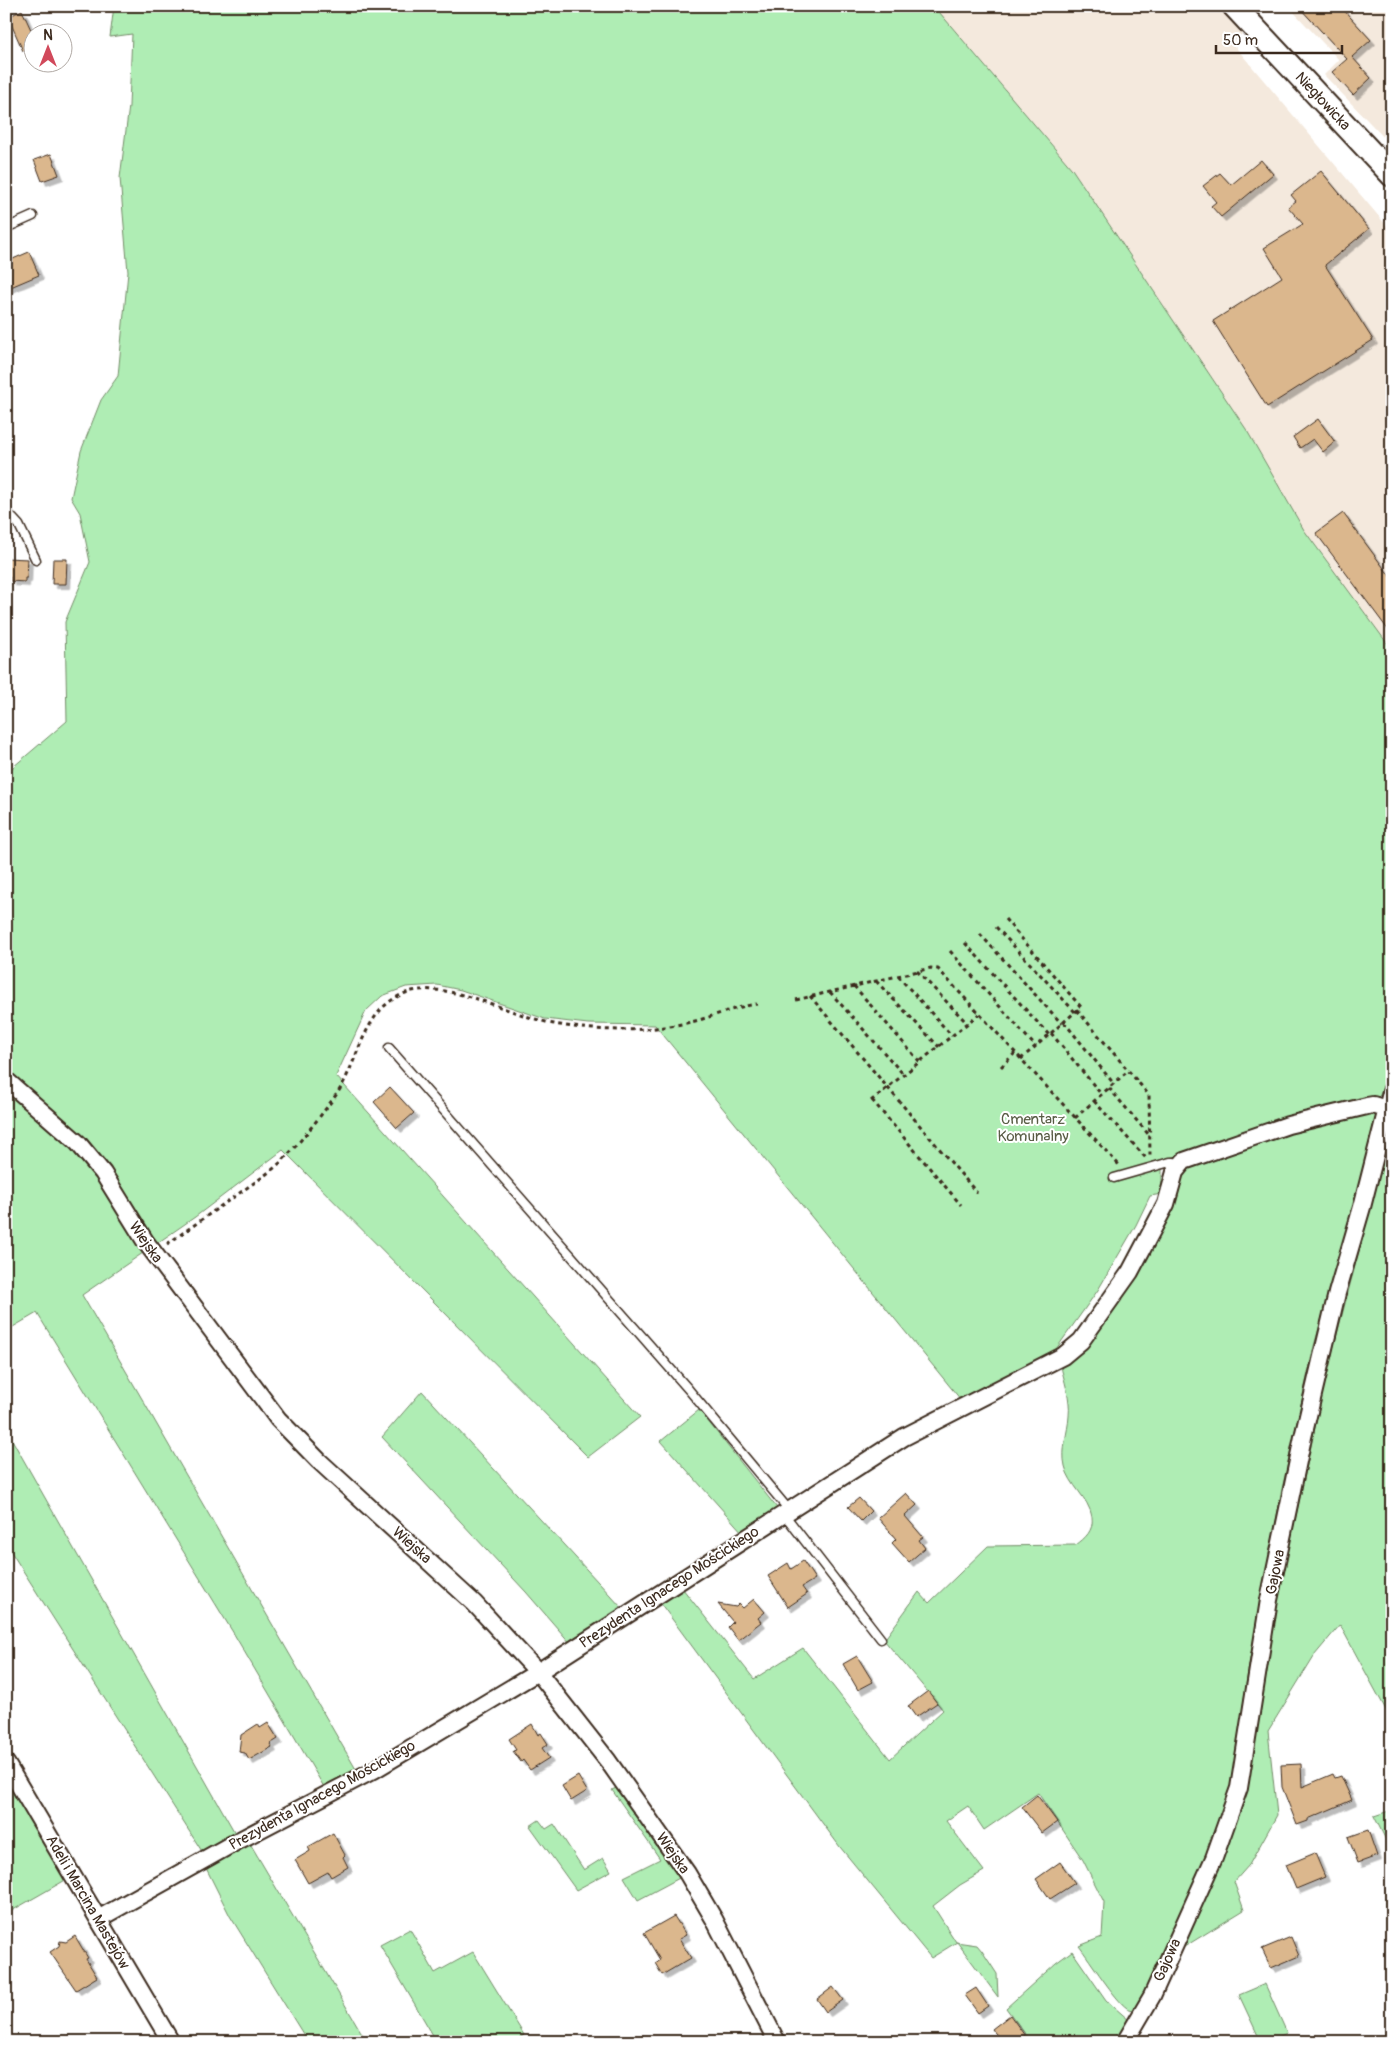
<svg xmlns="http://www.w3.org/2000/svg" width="1398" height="2048" viewBox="0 0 1398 2048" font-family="Pangolin,sans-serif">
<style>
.built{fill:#f4e9dd}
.green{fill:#afedb4;stroke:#758c69}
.building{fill:#dbb78d;stroke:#3b2a1e;filter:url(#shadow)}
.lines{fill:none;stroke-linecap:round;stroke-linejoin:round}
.lane-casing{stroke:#3b2a1e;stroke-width:11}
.street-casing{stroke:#3b2a1e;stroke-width:20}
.secondary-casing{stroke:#3b2a1e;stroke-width:26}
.path{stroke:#3b2a1e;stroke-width:3;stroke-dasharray:4 4;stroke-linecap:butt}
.lane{stroke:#fff;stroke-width:8}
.street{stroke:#fff;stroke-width:16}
.secondary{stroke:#fff;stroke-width:22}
.labels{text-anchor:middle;stroke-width:4;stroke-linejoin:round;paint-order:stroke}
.street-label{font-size:15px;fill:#3b2a1e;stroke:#fff}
.park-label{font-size:15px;fill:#585b44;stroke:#fff}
</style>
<defs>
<filter id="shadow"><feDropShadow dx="4.5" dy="4.5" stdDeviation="0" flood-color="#0004"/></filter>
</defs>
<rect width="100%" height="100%" fill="#fff"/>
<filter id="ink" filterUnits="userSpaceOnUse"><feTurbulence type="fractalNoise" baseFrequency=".02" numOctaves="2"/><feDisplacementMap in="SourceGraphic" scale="10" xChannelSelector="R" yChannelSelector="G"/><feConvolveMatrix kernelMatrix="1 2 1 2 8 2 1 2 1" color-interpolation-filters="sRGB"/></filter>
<g filter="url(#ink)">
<path class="built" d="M934 6H1219L1243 33 1232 43 1392 232V650L1304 530 1246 429 1072 169Z
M1288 6H1392V146L1324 75 1339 60Z"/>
<path class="green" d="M114 6H934L1072 169 1246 429 1304 530 1392 650V1062L1380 1095 1377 1098 1162 1160V1194L1150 1196 1136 1225 1098 1290 1054 1352 961 1400 655 1025 588 1024 545 1019 461 990 437 985 406 987 382 996 366 1011 336 1076 640 1417 588 1457 283 1150 195 1217 82 1295 357 1771 324 1787 234 1634 37 1313 6 1331V773L67 721 65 622 90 562 80 513 71 498 81 451 101 400 118 376 128 272 120 178 129 106 132 34 110 37Z
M1379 1112 1314 1346 1282 1489 1249 1664 1233 1777 1221 1821 1142 2003 1138 2009C1134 2010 1131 2010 1127 2008 1115 2000 1090 1960 1079 1946L1102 1937 1104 1902 1083 1860 1038 1793 984 1830 968 1806 946 1821 984 1871 960 1885 933 1906 956 1942 977 1945 982 1951 997 1974 998 1997 957 1942 931 1958 840 1847 658 1600 679 1584 754 1679 803 1648 890 1759 943 1710 884 1640 919 1592 929 1603 988 1546 1076 1545C1085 1538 1094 1531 1092 1517 1089 1498 1069 1485 1065 1466 1061 1449 1068 1433 1069 1416 1071 1399 1064 1380 1060 1363L1184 1175 1191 1167 1268 1136 1358 1115Z
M1392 1125V1721L1340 1625 1314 1656 1268 1731 1277 1815 1249 1865 1234 1882 1244 1910 1184 1947 1180 1946 1223 1854 1327 1372Z
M422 1391 622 1608 571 1644 526 1592 382 1437Z
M699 1410 777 1508 743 1533 661 1441Z
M6 1429 235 1833 205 1856 6 1544Z
M6 1772 69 1878 6 1914Z
M620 1786 685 1875 638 1900 624 1877 660 1859 612 1790Z
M1392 1810V1852L1374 1816Z
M539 1820 546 1829 554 1824 584 1870 603 1858 611 1871 576 1890 530 1826Z
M248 1840 367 2042H308L230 1916 204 1864Z
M410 1929 435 1973 473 1952 524 2035 514 2042H437L380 1945Z
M1072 1951 1106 2000 1130 2021 1116 2042H1031L1006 2008 1056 1963Z
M1265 1984 1287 2033 1267 2042H1261L1239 1995Z"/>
<path class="building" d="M1298 6H1340L1371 40 1352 57 1371 78 1353 95 1332 72 1347 59Z
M22 10 32 32V47L23 51 8 17Z
M51 154 59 175 42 181 34 160Z
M1261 160 1273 174 1221 217 1211 206 1216 202 1203 186 1220 173 1231 185Z
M1321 171 1369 229 1325 265 1373 340 1267 407 1213 321 1282 277 1264 248 1303 224 1288 207 1296 201 1291 195Z
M29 252 39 275 6 289V262Z
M1318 419 1335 442 1323 452 1313 439 1300 448 1293 437Z
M1343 513 1392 579V635L1316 533Z
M6 558 28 559 27 578H25V582L10 581V577H6Z
M53 559H67L66 584H52Z
M390 1087 414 1113 397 1128 374 1102Z
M906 1493 917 1505 905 1516 923 1537 919 1540 925 1548 909 1562 892 1543 896 1539 878 1518Z
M859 1498 871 1511 861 1521 848 1507Z
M803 1561 815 1579 802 1587 807 1594 788 1607 768 1576 788 1563 791 1569Z
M754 1599 765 1612 758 1618 761 1622 738 1640 728 1627 733 1622 718 1604 736 1607 739 1604 743 1608Z
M857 1656 873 1682 858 1690 843 1664Z
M928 1691 937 1703 916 1717 908 1706Z
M268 1723 278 1739 270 1744 272 1747 249 1760 245 1753 239 1752 241 1735 258 1724 260 1728Z
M532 1724 538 1735 541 1733 548 1744 542 1748 549 1758 530 1770 523 1760 521 1762 513 1751 516 1750 509 1739Z
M1301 1764 1302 1787 1333 1774 1335 1778 1341 1776 1352 1800 1308 1819V1821L1297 1825 1282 1787 1281 1765Z
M578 1776 587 1791 571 1801 562 1786Z
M1037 1795 1057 1822 1042 1833 1022 1807Z
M1368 1830 1377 1856 1358 1863 1348 1837Z
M333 1833 345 1855 343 1857 348 1867 331 1877 328 1872 308 1883 295 1860 310 1851 308 1847Z
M1315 1853 1325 1877 1296 1889 1286 1865Z
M1060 1862 1075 1883 1050 1899 1036 1879Z
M674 1916 686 1935 679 1939 691 1958 662 1975 655 1963 660 1960 644 1933Z
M75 1936 88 1958 86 1959 97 1977 76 1990 50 1952 59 1946 60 1941 66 1942Z
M1291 1937 1299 1956 1271 1968 1262 1949Z
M833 1987 843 2000 826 2012 817 1999Z
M976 1988 988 2006 978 2013 965 1995Z
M1010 2015 1025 2036 1017 2042H1002L992 2029Z"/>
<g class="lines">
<defs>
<path id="lane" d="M6 228 33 216
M6 511 19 525 36 560
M389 1048 689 1390 789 1510
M1114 1178 1170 1162H1174L1178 1166
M784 1514 881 1639"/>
<path id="street" d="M6 1080 78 1143 103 1173 145 1241 278 1419 319 1461 474 1603 538 1672 608 1761 687 1873 714 1919 777 2042
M6 1763 171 2042
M98 1919 234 1843 374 1770 538 1672 904 1437 1063 1356 1081 1341 1130 1272 1166 1204 1175 1172 1184 1161 1288 1125 1367 1106 1373 1105 1386 1109
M1125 2042 1152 1996 1214 1858 1239 1788 1269 1600 1303 1437 1337 1293 1362 1207 1392 1089"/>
<path id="secondary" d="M1234 6 1392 175"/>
</defs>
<use href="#lane" class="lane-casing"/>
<use href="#street" class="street-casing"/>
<use href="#secondary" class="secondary-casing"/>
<path class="path" d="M1005 919 1081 1007 1021 1059
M996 927 1075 1012
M980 934 1062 1024
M965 943 1049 1035
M950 951 1036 1047
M917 971 968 1024
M898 976 952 1036
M876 981 939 1047
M854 986 920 1062
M830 992 904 1075
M810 996 977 1193
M796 1000 931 968 938 969 1119 1165
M1077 1010 1149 1095 1150 1156
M1064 1022 1114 1084
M1051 1033 1101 1094
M1001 1067 1015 1053
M1109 1088 1149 1135
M872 1100 961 1205
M871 1101 979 1014
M1094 1101 1146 1158
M1075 1118 1129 1070
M167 1244C192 1227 216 1209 241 1192 255 1182 271 1172 283 1160 302 1140 319 1118 336 1095 359 1063 362 1011 403 994 445 976 514 1018 560 1025 604 1032 647 1032 691 1022 713 1017 734 1007 757 1004"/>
<use href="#lane" class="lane"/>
<use href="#street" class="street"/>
<use href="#secondary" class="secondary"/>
</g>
</g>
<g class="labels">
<g class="street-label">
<text transform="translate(1323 101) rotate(47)" y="5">Niegłowicka</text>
<text transform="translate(146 1242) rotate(55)" y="5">Wiejska</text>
<text transform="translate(412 1545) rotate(42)" y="5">Wiejska</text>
<text transform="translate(1275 1572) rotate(-79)" y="5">Gajowa</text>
<text transform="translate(669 1587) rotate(-33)" y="5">Prezydenta Ignacego Mościckiego</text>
<text transform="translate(322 1795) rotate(-29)" y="5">Prezydenta Ignacego Mościckiego</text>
<text transform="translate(673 1853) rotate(55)" y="5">Wiejska</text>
<text transform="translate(88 1902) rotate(60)" y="5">Adeli i Marcina Mastejów</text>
<text transform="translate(1167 1960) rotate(-66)" y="5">Gajowa</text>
</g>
<g class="park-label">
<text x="1033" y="1124">Cmentarz<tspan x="1033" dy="17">Komunalny</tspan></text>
</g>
</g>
<rect width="1398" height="2048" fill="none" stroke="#fff" stroke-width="25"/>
<rect x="12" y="12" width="1373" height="2023" fill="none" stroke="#3b2a1e" stroke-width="2" filter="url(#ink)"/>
<g transform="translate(48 48)"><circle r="24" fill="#ffffff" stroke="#b1aaa5"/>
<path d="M0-4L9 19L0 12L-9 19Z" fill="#d1495b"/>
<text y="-8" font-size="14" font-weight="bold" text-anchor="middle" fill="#3b2a1e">N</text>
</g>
<path d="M1216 45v8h126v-8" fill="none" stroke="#3b2a1e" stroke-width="2.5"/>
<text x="1223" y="45" font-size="15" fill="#3b2a1e" stroke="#ffffff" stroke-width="4" paint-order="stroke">50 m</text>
</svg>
